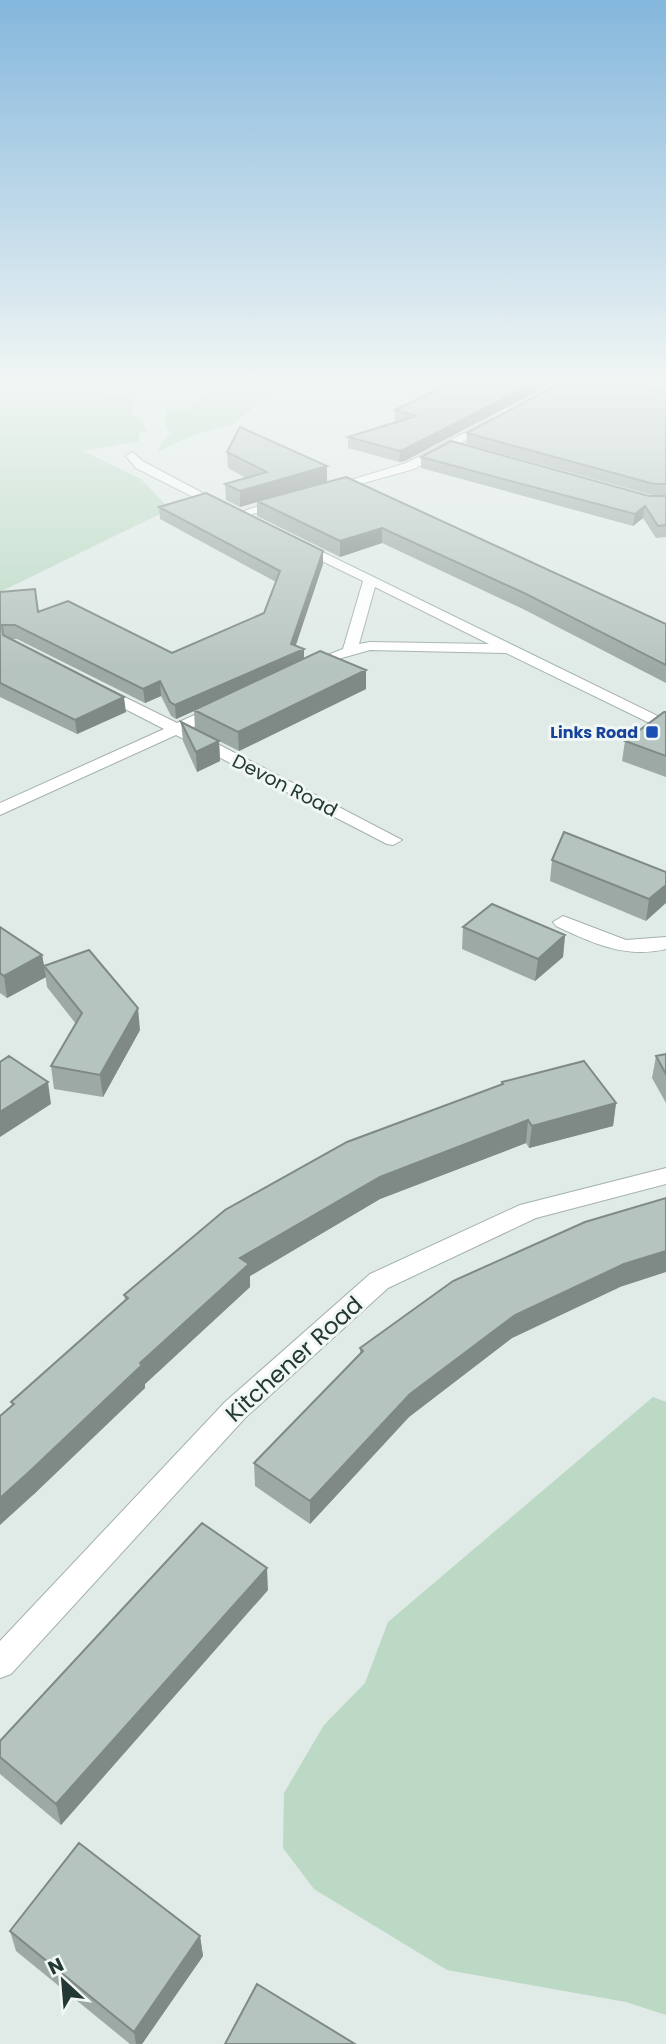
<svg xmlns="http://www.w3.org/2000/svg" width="666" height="2044" viewBox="0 0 666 2044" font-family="Poppins,sans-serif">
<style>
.green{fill:#bbd9c5}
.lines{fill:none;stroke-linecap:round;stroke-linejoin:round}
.minor-casing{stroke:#a4b1ad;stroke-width:2}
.minor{fill:#fff;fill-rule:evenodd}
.wall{fill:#9da9a4}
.shaded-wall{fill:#7f8986}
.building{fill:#b6c4bf;stroke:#7f8986;stroke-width:2}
.transit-dot{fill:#1a4fb4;stroke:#f0f7f4;stroke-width:2.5}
.labels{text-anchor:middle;stroke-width:6;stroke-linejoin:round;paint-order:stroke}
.far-transit-label{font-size:16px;font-weight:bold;fill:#164399;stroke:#f0f7f4;text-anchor:end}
.street-label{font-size:19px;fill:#233834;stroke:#f0f7f4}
.near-street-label{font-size:23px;fill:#233834;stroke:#f0f7f4}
</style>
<rect width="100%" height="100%" fill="#e0eae6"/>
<path class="green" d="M0 384H63L66 387 137 400 130 413 141 421 147 431 139 434V441L83 451 141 479 170 509 0 592Z
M221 384H285L231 425 193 435 159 451 158 448 170 433 165 423 166 411 171 408 187 409Z
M653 1397 666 1402V2015L626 2002 447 1970 314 1889 283 1848 284 1793 324 1725 365 1683 388 1622Z"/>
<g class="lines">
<defs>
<path id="minor" d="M491 419 495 420V424L414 469 328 493 322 489 406 463Z
M132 452 144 462 231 508 221 511 136 468 126 456Z
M279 499 289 502 238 519 232 515Z
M298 540 666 720V731L506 653 370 650 338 659 312 671H302V665L343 649 363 581 293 547 291 544ZM375 587 489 644 370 642 359 644Z
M100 685 177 723 212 707H224V713L189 729 402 840 393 845 387 844 176 735 0 815V803L164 729 94 693V687Z
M563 916 626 940 666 937V949C626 959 592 943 556 926L553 922Z
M666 1168V1184L536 1218 388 1288 245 1418 11 1674 0 1678V1641L225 1402 370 1274 520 1205Z"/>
</defs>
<use href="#minor" class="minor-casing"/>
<use href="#minor" class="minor"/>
</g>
<path class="wall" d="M449 384 405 461 399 462 348 448V437L398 421H395V410Z
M558 384H666V495H652L466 444 467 433Z
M227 452 327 466V482L666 624V683L523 609 382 543 340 557 257 516V502L240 507 226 500 225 484 246 478 228 468Z
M421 457 649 496H666V537L656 538 643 518 633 526 421 468Z
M159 507 323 564 295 646 304 649V659L366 689 239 751 219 741 220 761 197 772 183 741 181 722 195 729 194 711 176 719 171 716 161 696 145 703 17 639H10L126 712 77 734 0 697V592L38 612 172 653 264 613 276 582 160 519Z
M666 712V777L622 761 625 741Z
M552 860 666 872 646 921 550 881Z
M0 927 42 955 46 977 7 998 0 993Z
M463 927 565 935 563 957 535 981 462 949Z
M44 966 140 1030 103 1097 54 1089 51 1066 76 1024 47 987Z
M666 1054V1103L652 1078 656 1056Z
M502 1082 616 1103 613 1126 529 1148 526 1143 380 1199 250 1276V1287L145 1384V1388L33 1495 11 1402 125 1301 124 1295 501 1085Z
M620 1287 512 1338 409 1417 310 1524 255 1486 254 1463 360 1354V1348Z
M268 1590 61 1825 0 1774V1741Z
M10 1931 200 1936 203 1956 142 2044H130L16 1951Z"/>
<path class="shaded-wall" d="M532 384H551L405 461 399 462 400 451Z
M327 466V483L257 501V502L240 507V491Z
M645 506 643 518 633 526 635 514Z
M382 528V543L340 557V541Z
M323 551V564L293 654 304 649V663L194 710V711L176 719 175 705 291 644Z
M366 670V689L239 751 238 732Z
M160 681 161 696 145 703 143 689Z
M124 697 126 712 77 734 75 720Z
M219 741 220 761 197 772 196 752Z
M666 885V903L646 921 649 899Z
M565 935 563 957 535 981 538 959Z
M42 955 46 977 7 998 4 976Z
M138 1008 140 1030 103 1097 100 1075Z
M48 1082 51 1104 0 1137V1112Z
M616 1103 613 1126 529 1148 532 1126Z
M528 1120 526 1143 380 1199 250 1276V1287L145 1384V1388L33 1495 0 1525V1498L140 1363 240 1258 380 1177Z
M666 1251V1272L620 1287 512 1338 409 1417 310 1524V1501L410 1394 515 1315 624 1264Z
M267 1568 268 1590 61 1825 56 1804Z
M200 1936 203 1956 142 2044H136L134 2032Z"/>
<path class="building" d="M449 384H532L405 449 400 451 348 437 416 416 395 410Z
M558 384H635L666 394V484H654L467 433Z
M240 427 327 466 240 491 225 484 267 472 227 452Z
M451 441 649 496H666V525L658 526 645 506 635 514 421 457Z
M346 477 666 624V665L524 593 382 528 340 541 257 501Z
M206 493 323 551 291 644 304 649 175 705 170 702 160 681 143 689 15 625H2L3 635 124 697 75 720 0 683V592L35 589 38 612 68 601 172 653 264 613 280 571 159 507Z
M320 651 366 670 238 732 194 710Z
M664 712H666V756L625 741Z
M181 722 219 741 196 752Z
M564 832 666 872V885L649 899 552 860Z
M492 904 565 935 538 959 463 927Z
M0 927 42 955 4 976 0 973Z
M89 950 138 1008 100 1075 51 1066 82 1013 44 966Z
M666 1054V1074L656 1056Z
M9 1056 48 1082 0 1112V1062Z
M584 1061 616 1103 532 1126 528 1120 380 1177 240 1258 249 1264 140 1363 142 1365 29 1472 0 1498V1416L14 1404 11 1402 128 1298 124 1295 225 1210 347 1142 503 1084 502 1082Z
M666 1198V1251L624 1264 515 1315 410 1394 310 1501 254 1463 363 1351 360 1348 453 1281 585 1222Z
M202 1523 267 1568 56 1804 0 1757V1741Z
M79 1843 200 1936 134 2032 10 1931Z
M257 1984 355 2044H225Z"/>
<linearGradient id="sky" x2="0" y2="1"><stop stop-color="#84b7dc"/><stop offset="0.57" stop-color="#f1f6f4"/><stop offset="1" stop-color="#f1f6f4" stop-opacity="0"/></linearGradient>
<rect width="666" height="670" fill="url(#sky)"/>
<rect class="transit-dot" x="645" y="725" width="14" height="14" rx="3.5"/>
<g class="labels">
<g class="far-transit-label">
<text x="638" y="738">Links Road</text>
</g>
<g class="street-label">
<text transform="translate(285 785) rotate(27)" y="7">Devon Road</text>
</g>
<g class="near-street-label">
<text transform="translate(294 1359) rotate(-42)" y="8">Kitchener Road</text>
</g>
</g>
<g transform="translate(63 1981) rotate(334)" stroke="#f0f7f4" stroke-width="5" paint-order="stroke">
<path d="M0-5L12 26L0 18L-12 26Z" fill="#233834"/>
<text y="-10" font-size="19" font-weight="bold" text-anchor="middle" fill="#233834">N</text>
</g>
</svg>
